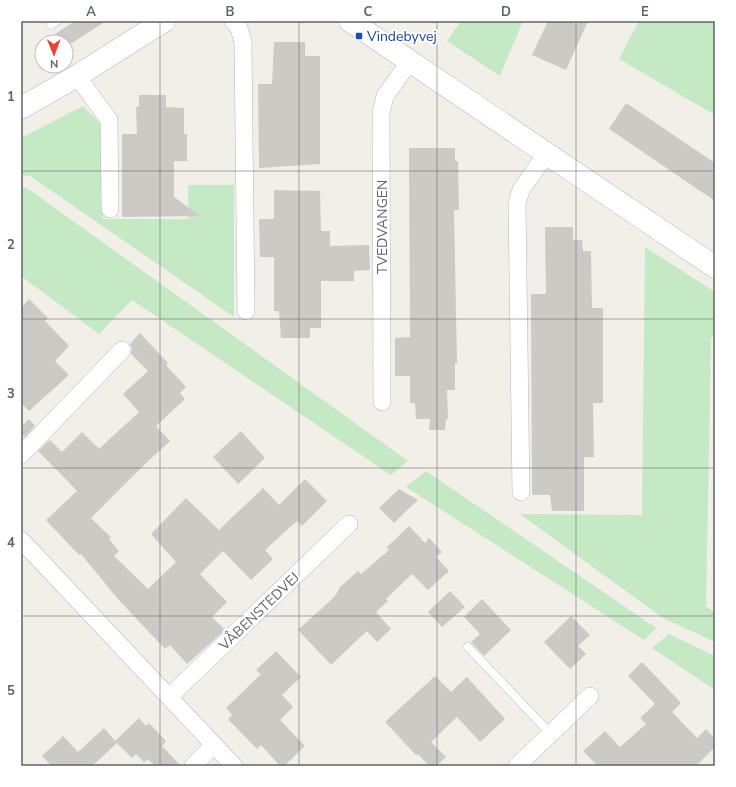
<svg xmlns="http://www.w3.org/2000/svg" width="736" height="787" viewBox="0 0 736 787" font-family="'Nunito Sans',sans-serif">
<style>
.green{fill:#c5e8c5}
.building{fill:#cccac5}
.lines{fill:none;stroke-linecap:round;stroke-linejoin:round}
.lane-casing{stroke:#b5b8bc;stroke-width:9}
.street-casing{stroke:#b5b8bc;stroke-width:18}
.secondary-casing{stroke:#b6babf;stroke-width:23}
.lane{stroke:#fff;stroke-width:8}
.street{stroke:#fff;stroke-width:17}
.secondary{stroke:#fff;stroke-width:22}
.grid{fill:none;stroke:#5f6368;stroke-width:1;stroke-opacity:0.55}
.transit-dot{fill:#1a4fb4;stroke:#fff;stroke-width:1.5}
.labels{text-anchor:middle;stroke-width:4;stroke-linejoin:round;paint-order:stroke}
.transit-label{font-size:14px;fill:#164399;stroke:#fff;text-anchor:start}
.street-label{font-size:14px;fill:#5f6368;stroke:#fff}
.neatline{fill:none;stroke:#5f6368;stroke-width:1.5}
.grid-label{font-size:13px;text-anchor:middle;font-weight:bold;fill:#5f6368}
</style>
<rect width="100%" height="100%" fill="#f1efe8"/>
<path class="green" d="M461 21H523L500 76 447 41Z
M639 21H715V115L619 59Z
M83 106 105 129 103 219H188V185H234V317L30 176 21 175V138Z
M21 187 27 188 408 461 391 475 132 300 99 334 21 276Z
M645 247 715 292V333L711 339 706 606 715 613V642L663 618 520 514 642 515Z
M426 471 656 628 644 640 406 487Z
M669 634 715 656V690L652 648Z"/>
<path class="building" d="M75 21H106L66 47V42H61L55 34Z
M548 21H588L566 70 532 55Z
M274 42H305V56H320V164L259 168 258 84H272Z
M139 95H166V107L184 108V134H187V161H174V197L200 216 122 217V134H137L136 107H139Z
M626 103 715 163V201L609 129Z
M409 148H455V161H458L459 210H454L457 363H455V390H447L448 419H446L445 430H429L430 419H416L415 403H410V376H395V338L410 337Z
M274 190 320 191 321 231H330V246L369 245 370 270 354 271V281H321V328H310V338H281L279 311H274V257H260L259 219H274Z
M545 227H573V240H582L583 251H591L592 308H603V403H593L594 457H584V511H552L550 495H532L531 300V294H546Z
M29 299 48 318 45 321 69 346 55 361 69 375 29 411 21 403V308Z
M140 333 168 363 166 365 186 387 180 393 185 399 156 426 170 441 146 463 91 518 111 537 109 539 119 551 114 556 148 589 176 562 151 534 186 498 219 530 263 488 279 505 305 479 327 501 302 526 297 521 265 550 273 559 251 580 223 551 200 574 227 602 212 617 225 630 187 664 170 645 165 649 117 598 81 554 79 555 46 520 77 491 38 451 50 440 62 452 82 432 99 449 139 412 123 394 148 371 131 354 132 348 130 344Z
M29 419 35 426 25 437 21 433V427Z
M241 431 265 458 238 484 213 457Z
M399 489 418 500 394 523 379 508Z
M409 526 425 543 429 538 442 552 436 557 449 571 428 590 412 574 386 599 388 601 376 612 391 629 377 642 367 631 331 665 298 630 334 597 339 590 338 589 358 571 361 574 389 550 387 547Z
M450 591 465 607 442 627 428 612Z
M482 599 511 630 484 656 471 642 480 634 464 617Z
M571 616 590 635 578 646 586 654 570 669 544 642Z
M276 651 301 677 282 695 293 707 280 720 305 746 284 766H280L261 745 257 749 228 719 232 715 226 708 261 674 256 670Z
M642 662 681 703 672 712 697 738 706 729 715 739V747L696 766H598L583 751 605 731 620 747 646 724 640 718 655 704 628 676Z
M435 676 451 692 467 677 505 719 480 742 457 717 431 742 446 757 436 766H429L418 754 416 755 385 722Z
M139 718 146 726 149 723 166 741 162 746 181 766H155L148 759 144 762 136 754 132 758 117 743 92 766H52L42 756 63 736 78 752 104 728 115 741Z"/>
<g class="lines">
<defs>
<path id="lane" d="M51 25 57 21
M468 647 551 734"/>
<path id="street" d="M233 21 239 28 243 42 246 311
M77 76 109 120 110 209
M382 402 381 113 385 96 410 61
M21 455 122 350
M521 492 517 203 521 190 547 153
M21 540 234 766
M169 697 349 524
M193 766 214 745
M517 766 590 696"/>
<path id="secondary" d="M350 21 715 267
M21 108 77 76 164 21"/>
</defs>
<use href="#lane" class="lane-casing"/>
<use href="#street" class="street-casing"/>
<use href="#secondary" class="secondary-casing"/>
<use href="#lane" class="lane"/>
<use href="#street" class="street"/>
<use href="#secondary" class="secondary"/>
</g>
<path class="grid" d="M160 21V766M299 21V766M437 21V766M576 21V766M21 171H715M21 319H715M21 468H715M21 616H715"/>
<rect class="transit-dot" x="355" y="32" width="8" height="8" rx="2"/>
<g class="labels">
<g class="transit-label">
<text x="367" y="41">Vindebyvej</text>
</g>
<g class="street-label">
<text transform="translate(382 227) rotate(-90)" y="5">TVEDVANGEN</text>
<text transform="translate(259 611) rotate(-44)" y="5">VÅBENSTEDVEJ</text>
</g>
</g>
<rect width="736" height="787" fill="none" stroke="#ffffff" stroke-width="44"/>
<g transform="translate(54 54) rotate(179)"><circle r="19" fill="#ffffff" stroke="#bfc1c3"/>
<path d="M0-3L7 15L0 10L-7 15Z" fill="#ea4335"/>
<text y="-6" font-size="11" font-weight="bold" text-anchor="middle" fill="#5f6368">N</text>
</g>
<rect x="22" y="22" width="692" height="743" class="neatline"/>
<g class="grid-label">
<text x="91" y="16">A</text>
<text x="230" y="16">B</text>
<text x="368" y="16">C</text>
<text x="506" y="16">D</text>
<text x="645" y="16">E</text>
<text x="11" y="101">1</text>
<text x="11" y="249">2</text>
<text x="11" y="398">3</text>
<text x="11" y="547">4</text>
<text x="11" y="695">5</text>
</g>
</svg>
